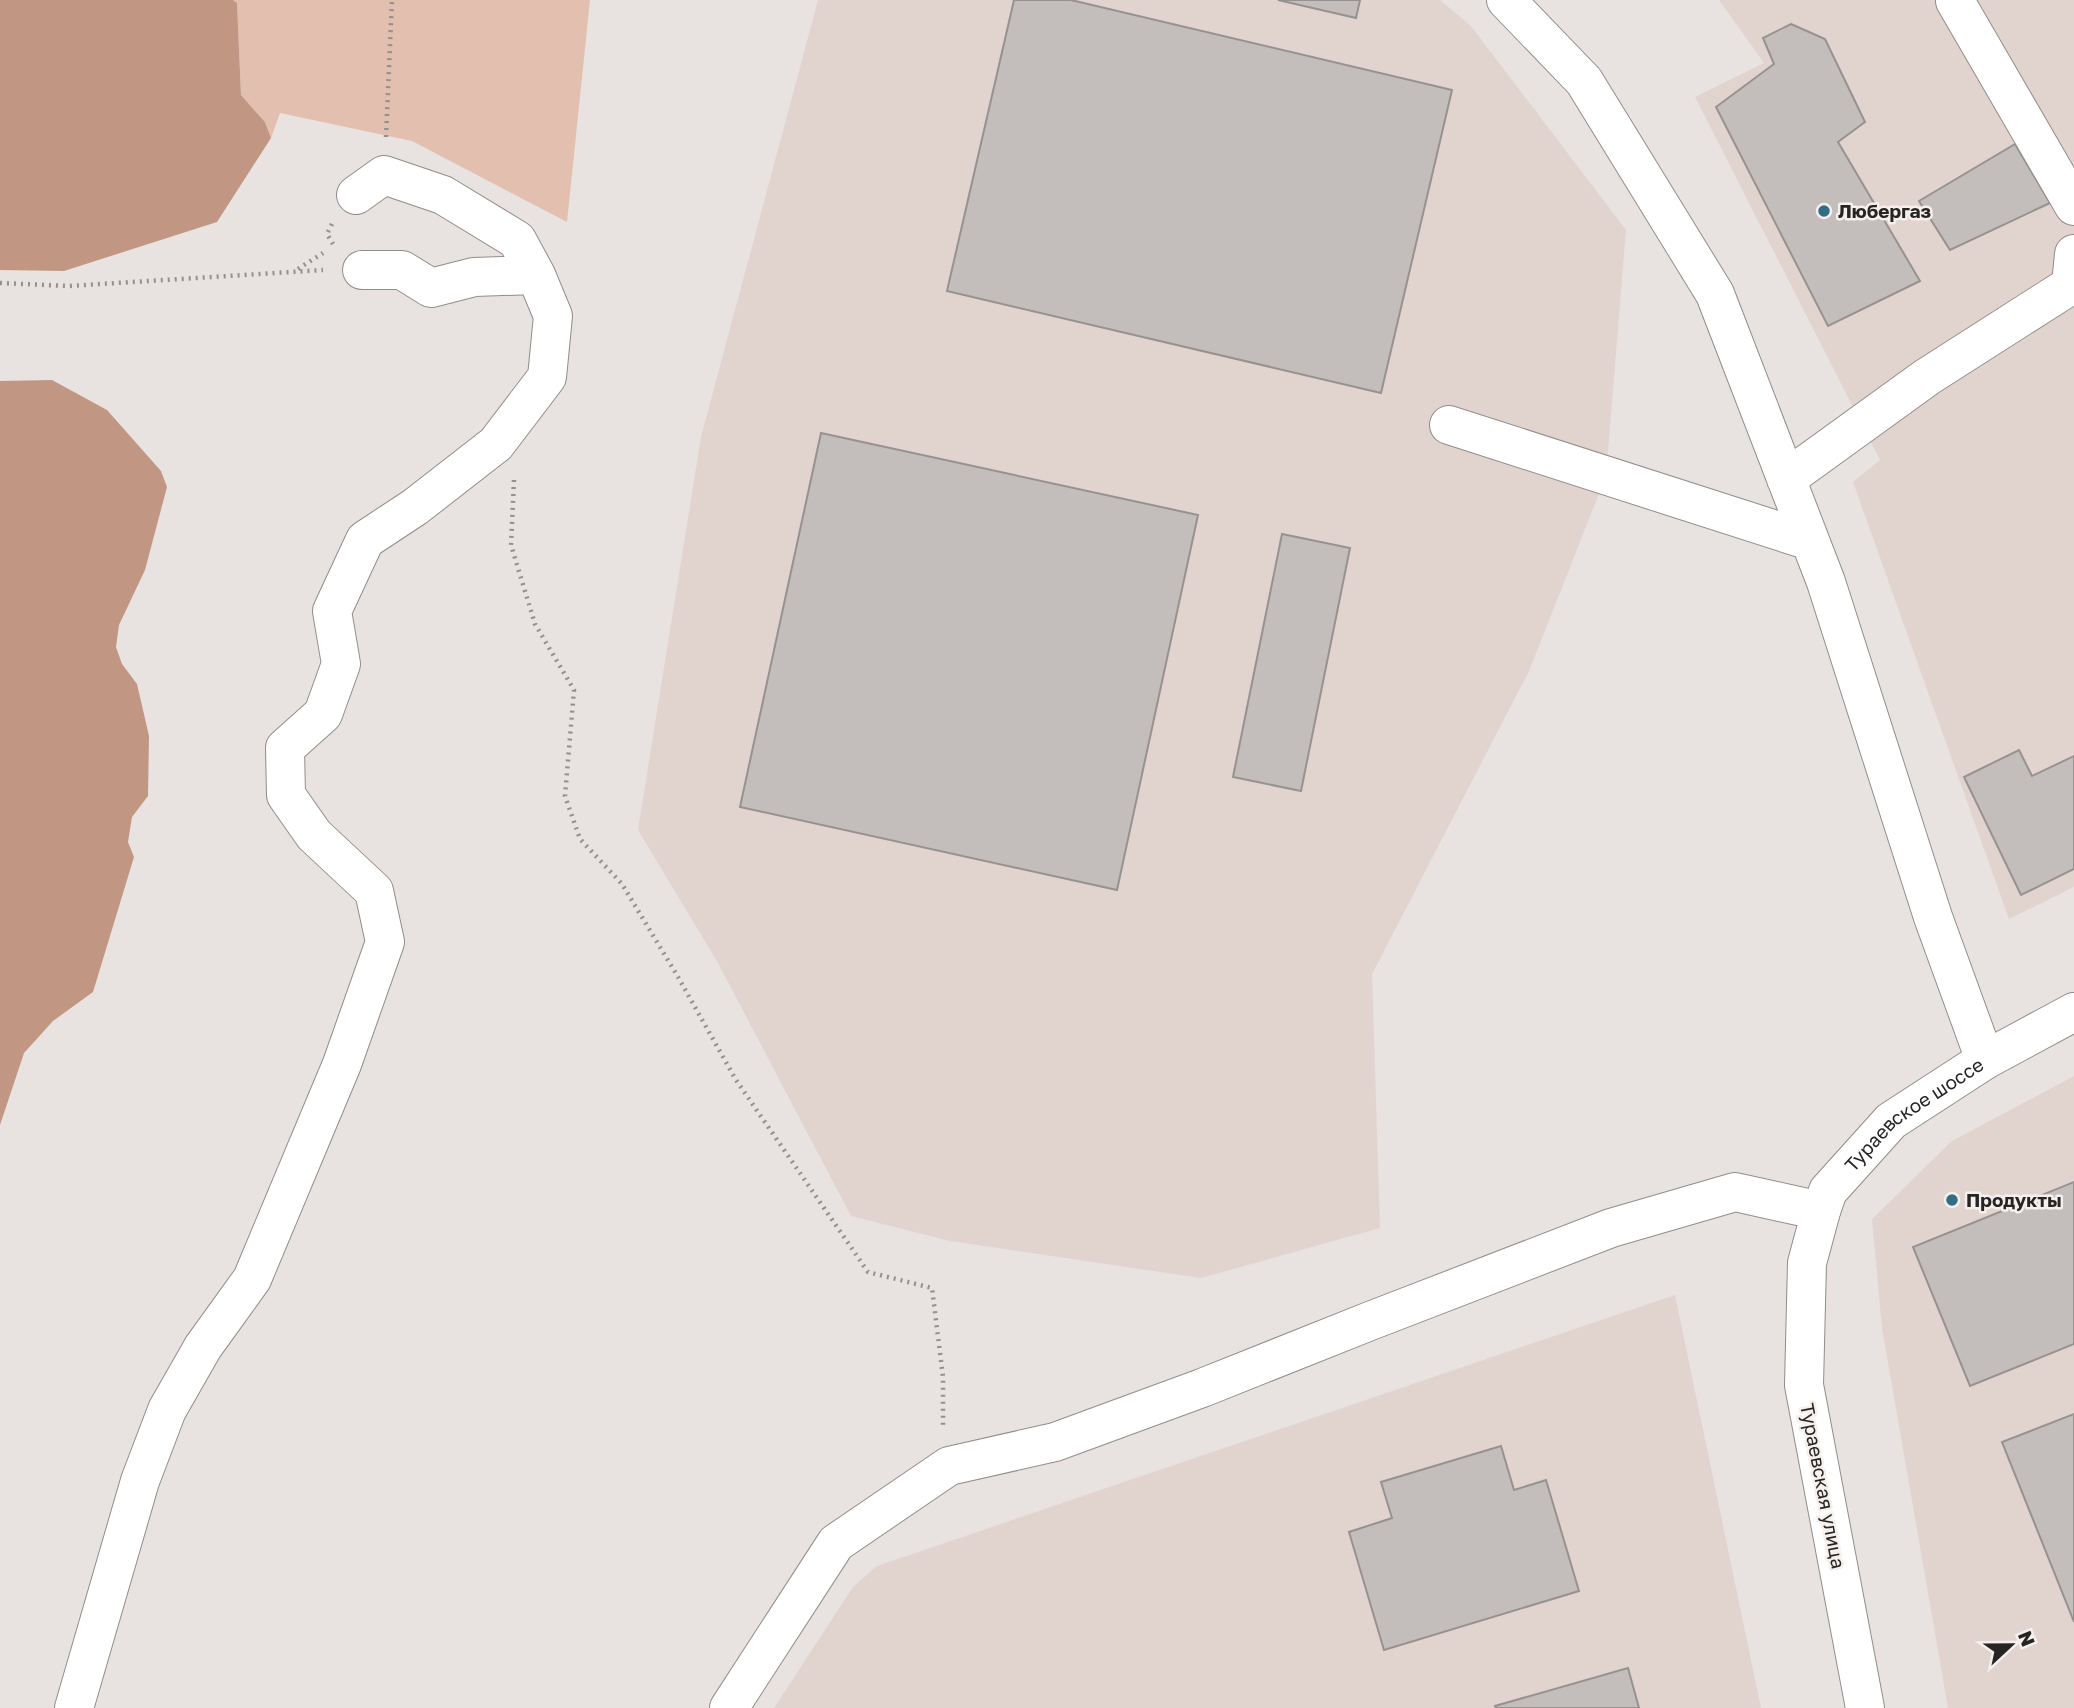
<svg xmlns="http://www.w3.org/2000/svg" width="2074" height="1708" viewBox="0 0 2074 1708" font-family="'Golos Text',sans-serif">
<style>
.built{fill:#e1d4ce}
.green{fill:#e2bfae}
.water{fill:#c19783}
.building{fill:#c3bebc;stroke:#979290;stroke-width:2}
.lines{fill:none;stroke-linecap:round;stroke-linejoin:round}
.minor-casing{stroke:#928d8a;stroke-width:40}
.major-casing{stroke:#928d8a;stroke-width:40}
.path{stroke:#94908e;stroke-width:4.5;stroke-dasharray:2 5;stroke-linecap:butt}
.minor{stroke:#fff;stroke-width:38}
.major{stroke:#fff;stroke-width:38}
.poi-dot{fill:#316d84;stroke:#f5f0ed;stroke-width:2.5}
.labels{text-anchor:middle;stroke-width:5;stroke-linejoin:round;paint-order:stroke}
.poi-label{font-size:19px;font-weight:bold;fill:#272524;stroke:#f5f0ed;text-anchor:start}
.street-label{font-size:19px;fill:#272524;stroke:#f5f0ed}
</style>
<rect width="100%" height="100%" fill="#e8e3e0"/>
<path class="built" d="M818 0H1440L1471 26 1626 230 1606 476 1529 671 1372 974 1380 1228 1201 1278 950 1241 851 1216 718 963 638 830 701 437Z
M1719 0H2074V887L2009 919 1853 482 1880 460 1695 97 1764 63Z
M2074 1076V1708H1948L1882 1328 1872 1219 1952 1141Z
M1675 1295 1761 1708H774L853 1587 877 1566Z"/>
<path class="green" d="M233 0H590L567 222 412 141 280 113 271 138 265 122 241 95 237 3Z"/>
<path class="water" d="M0 0H233L237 3 241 95 265 122 271 138 217 222 64 271 0 270Z
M52 380 107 410 161 471 167 487 145 570 119 625 116 647 122 664 137 684 149 736 148 796 132 817 128 842 134 857 93 992 53 1021 24 1053 0 1125V381Z"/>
<path class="building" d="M1014 0H1071L1452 90 1381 393 947 291Z
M1278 0H1360L1356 18Z
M1791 24 1825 39 1865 122 1838 142 1920 281 1828 326 1716 107 1774 64 1763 38Z
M2015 144 2050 203 1950 250 1919 201Z
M821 433 1198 515 1117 890 740 807Z
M1282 534 1350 548 1301 791 1233 777Z
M2019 750 2032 776 2074 756V869L2021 895 1964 777Z
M2074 1182V1344L1970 1386 1913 1247Z
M2074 1414V1622L2002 1442Z
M1501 1446 1514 1490 1546 1480 1579 1591 1384 1650 1349 1532 1392 1518 1381 1482Z
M1628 1668 1639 1708H1496L1495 1706Z"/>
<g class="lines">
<defs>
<path id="minor" d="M1506 0 1584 81 1715 294 1826 582 1933 917 1985 1060
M1955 1 2074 206
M362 270H402L431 288 474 277 536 275
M1449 425 1810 541
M1786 479 1927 377 2071 285 2074 254
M74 1708 140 1481 167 1410 203 1347 252 1279 342 1064 385 942 374 891 314 835 286 795 285 748 323 714 341 664 332 611 365 540 415 507 496 444 547 377 553 316 536 275 517 240 443 195 384 175 356 195
M729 1708 836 1543 949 1466 1055 1442 1202 1388 1370 1321 1611 1228 1735 1192 1821 1211"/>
<g id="major">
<path id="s1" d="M1865 1708 1804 1385 1807 1263 1821 1211 1828 1191 1891 1121 1985 1060 2074 1012"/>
</g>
</defs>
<use href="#minor" class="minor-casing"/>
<use href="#major" class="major-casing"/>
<path class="path" d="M386 137 392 0
M332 224 327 234 333 244
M298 269 323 253
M0 283 69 286 323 270
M514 480 511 545 535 624 574 690 565 796 580 839 622 884 678 977 736 1080 868 1272 932 1288 943 1377V1427"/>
<use href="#minor" class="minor"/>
<use href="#major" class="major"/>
</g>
<g class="poi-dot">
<circle cx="1824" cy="211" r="7"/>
<circle cx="1952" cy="1200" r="7"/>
</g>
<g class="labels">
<g class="poi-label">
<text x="1838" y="218">Любергаз</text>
<text x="1966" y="1207">Продукты</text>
</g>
<g class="street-label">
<text dy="7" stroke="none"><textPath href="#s1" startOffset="642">Тураевское шоссе</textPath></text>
<text transform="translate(1823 1486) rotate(79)" y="7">Тураевская улица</text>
</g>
</g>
<g transform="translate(2011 1645) rotate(68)" stroke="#f5f0ed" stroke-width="5" paint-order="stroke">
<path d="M0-5L12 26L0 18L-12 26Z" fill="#272524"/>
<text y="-10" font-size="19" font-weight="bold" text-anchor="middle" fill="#272524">N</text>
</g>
</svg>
